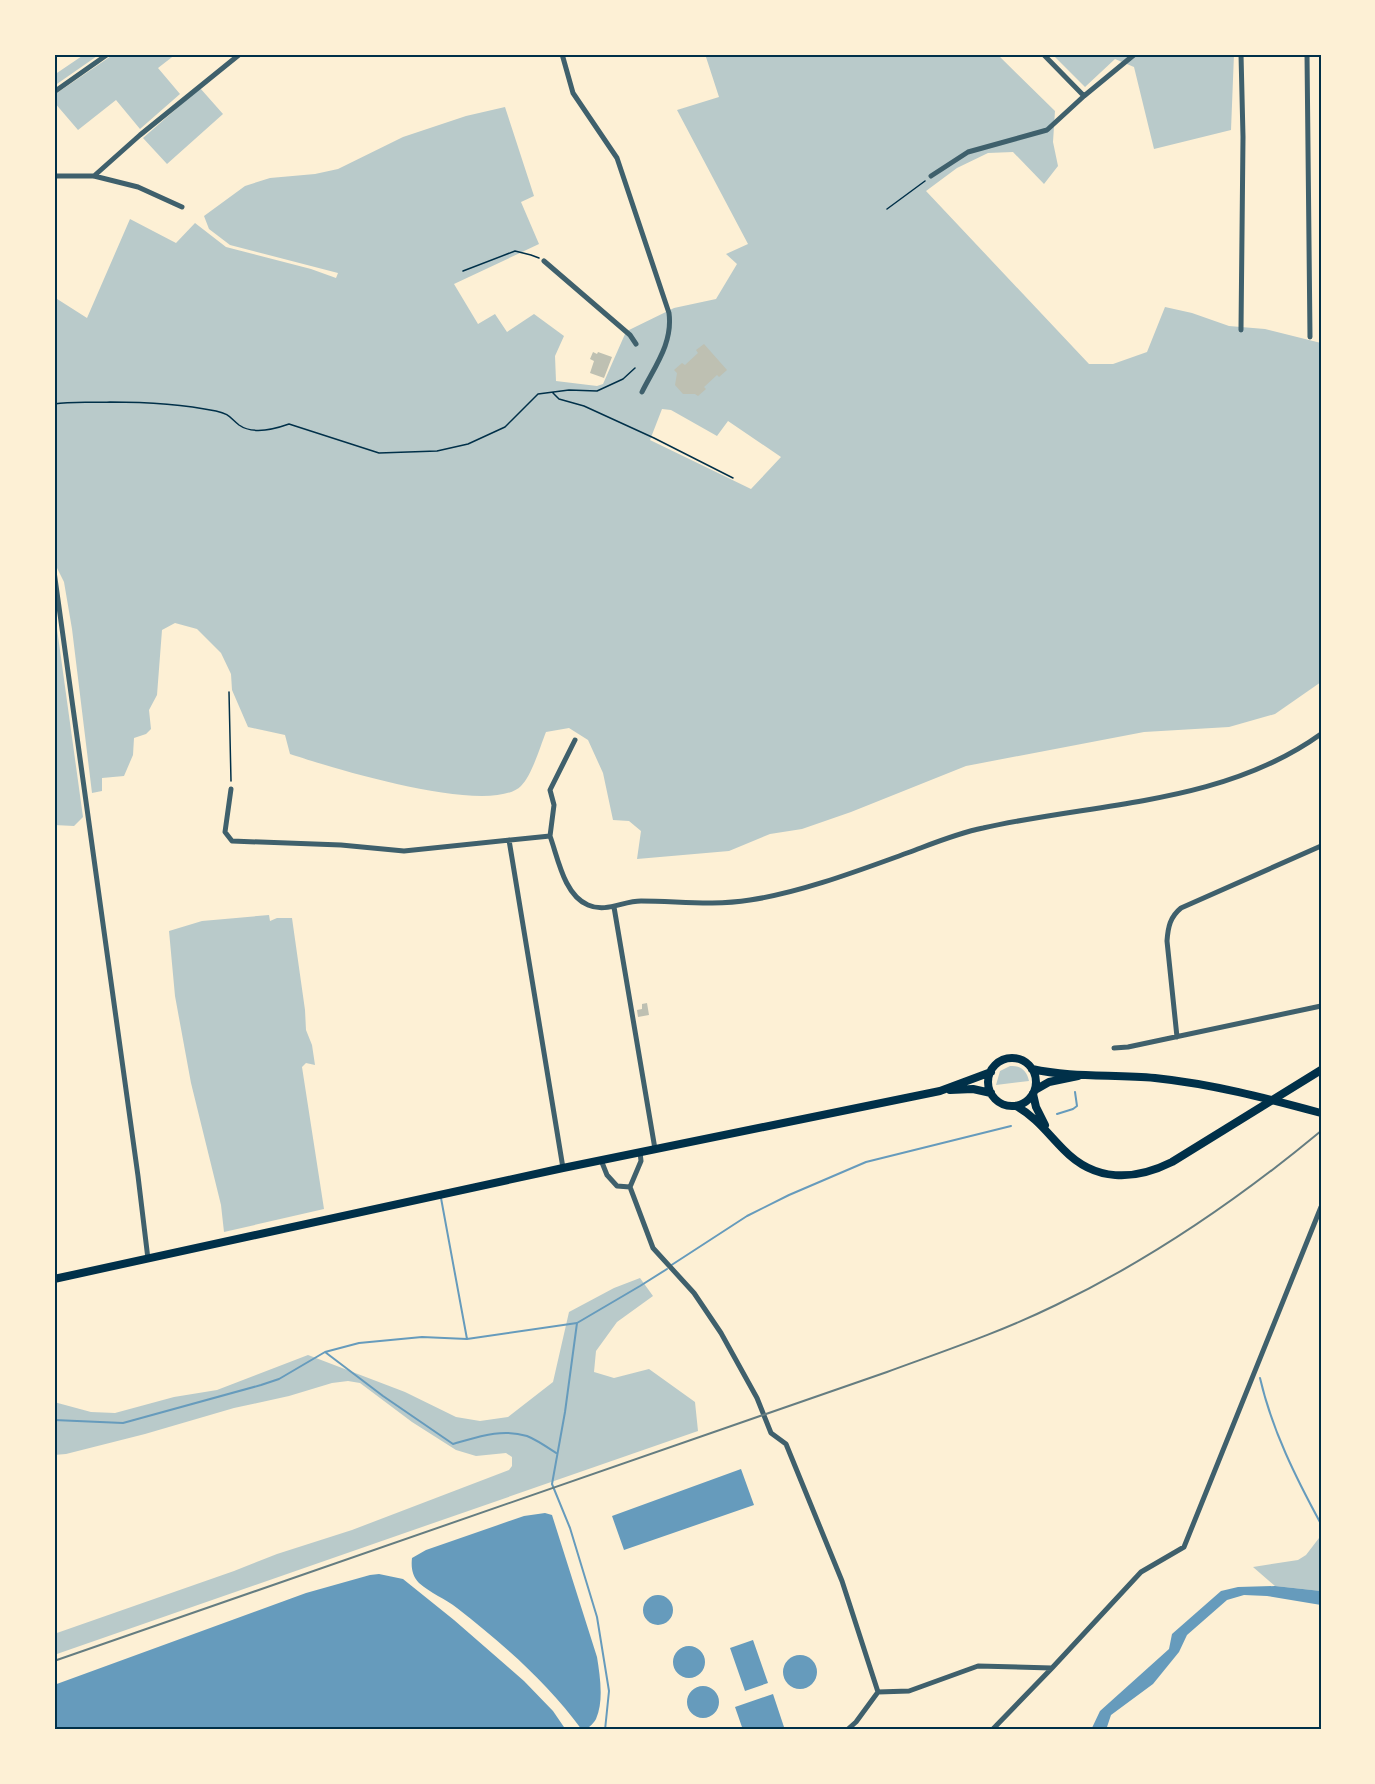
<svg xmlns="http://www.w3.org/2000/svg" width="1375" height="1784" viewBox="0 0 1375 1784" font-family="'Exo 2',sans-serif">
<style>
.green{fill:#b9caca;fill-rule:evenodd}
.water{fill:#669bbc}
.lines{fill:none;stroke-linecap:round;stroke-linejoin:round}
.stream{stroke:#669bbc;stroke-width:2}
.building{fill:#bec0b2}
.path{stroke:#003049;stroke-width:1.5}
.minor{stroke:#3f606c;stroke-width:5}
.secondary{stroke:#003049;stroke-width:8}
.primary{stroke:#003049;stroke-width:8}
.rail{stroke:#657d81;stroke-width:2}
.neatline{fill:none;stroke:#003049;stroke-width:2}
</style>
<rect width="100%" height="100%" fill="#fdf0d5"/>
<path class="green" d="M85 54H100L54 86V75Z
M114 54H176L158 68 180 94 140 129 116 100 78 130 54 102V95Z
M705 54H997L1055 111 1053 142 1058 166 1044 184 1013 152 988 153 957 168 926 191 1089 364H1113L1147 352 1165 307 1192 313 1229 326 1265 329 1321 343V682L1275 714 1229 727 1144 732 966 766 851 812 802 829 770 834 729 851 637 859 641 831 629 821 613 820 603 773 588 740 569 728 546 732C540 747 532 775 521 786 490 817 329 767 290 754L285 735 248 727 232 690 231 674 221 653 197 629 175 623 162 630 157 695 149 710 151 729 146 734 134 738 133 755 124 776 102 778V791L92 793 72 629 64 582 54 562V297L87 318 130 219 176 243 195 223 226 247 311 269 336 278 338 273 230 245 209 229 204 216 245 186 270 178 315 174 338 169 403 137 466 116 505 107 534 196 521 202 539 244 454 284 478 324 495 314 507 332 534 314 564 336 555 356 556 381 597 386 603 384 625 334 629 330 674 308 716 299 737 264 726 254 748 244 677 110 719 97ZM662 409 671 410 717 436 728 421 781 457 751 489 650 440Z
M1052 54H1234L1231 130 1154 149 1134 67 1115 59 1085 87Z
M200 88 223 114 167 164 143 138Z
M54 607 83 817 74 826 54 825Z
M269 915 270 921 277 918H292L305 1010 306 1030 312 1045 315 1065 306 1063 302 1067 324 1209 224 1232 221 1205 191 1083 175 996 169 931 202 921Z
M1010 1066C1021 1065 1027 1071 1029 1081L996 1085 1000 1071Z
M640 1278 653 1296 617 1322 596 1351 594 1372 614 1378 649 1369 695 1402 698 1431 54 1655V1634L234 1571 277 1554 352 1530 509 1470 512 1466V1457L506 1453 476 1456 456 1450 412 1422 360 1383 348 1381 332 1383 289 1396 234 1408 145 1434 66 1454 54 1455V1402L91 1412 115 1413 174 1397 217 1390 308 1355 405 1392 456 1417 480 1421 508 1417 553 1382 569 1312 614 1288Z
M1319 1538H1321V1591L1275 1586 1253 1567 1298 1560 1306 1555Z"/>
<path class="water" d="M741 1469 754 1505 624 1550 612 1516Z
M545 1513 552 1515 597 1657C600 1676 604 1701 596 1719 594 1723 589 1727 586 1730H582C547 1682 504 1645 457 1608 446 1599 430 1593 419 1583 412 1576 411 1567 412 1558L426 1550 524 1516Z
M379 1574 403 1579 454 1620 524 1681 553 1711 566 1730H54V1685L306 1593 370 1575Z
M1275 1586 1321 1591V1605L1267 1596 1244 1595 1227 1600 1187 1635 1179 1652 1153 1684 1111 1715 1106 1730H1091L1100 1711 1169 1649 1172 1634 1221 1591 1238 1587Z
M643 1610a15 15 0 1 1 30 0a15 15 0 1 1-30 0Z
M753 1640 768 1683 745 1691 730 1648Z
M673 1662a16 16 0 1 1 32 0a16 16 0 1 1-32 0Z
M783 1672a17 17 0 1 1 34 0a17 17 0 1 1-34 0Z
M687 1702a16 16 0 1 1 32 0a16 16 0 1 1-32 0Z
M773 1694 785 1730H743L735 1707Z"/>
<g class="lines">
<path class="stream" d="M1057 1114 1073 1109 1077 1106 1075 1092
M441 1198 467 1339
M670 1266 747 1216 789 1195 866 1162 1011 1126
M577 1323 565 1412 552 1484 570 1528 597 1617 609 1691 605 1730
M325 1352 383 1396 453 1444C478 1437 501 1428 527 1436 537 1440 547 1447 556 1453
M1260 1378C1272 1430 1296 1478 1321 1524
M54 1420 123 1423 261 1385 279 1379 325 1352 359 1343 422 1337 467 1339 577 1323 640 1286 667 1269"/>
</g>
<path class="building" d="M704 344 727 370 719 377 717 375 704 387 706 389 698 396 695 394H683L675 385 677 373 674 370 682 363 685 365 698 353 696 350Z
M593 352 597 354 598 352 612 357 604 378 590 373 594 361 590 359Z
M647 1003 649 1015 638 1017 637 1010 642 1009V1004Z"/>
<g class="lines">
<path class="path" d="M887 209 925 181
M463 271 515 251 531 255 539 258
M553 393 559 399 584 406 654 438 733 478
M54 404C73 401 91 403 110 402 145 402 181 404 216 411 230 414 230 418 239 425 253 435 275 429 289 424L379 453 437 451 468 444 505 427 538 394 569 390 597 391 623 379 635 368
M229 692 231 781"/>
<path class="minor" d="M562 54 573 93 617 158 669 313C673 343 655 366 642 392
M1043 54 1084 96
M1307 54 1310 337
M54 92 108 54
M54 176H94L138 187 182 207
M94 176 140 135 240 54
M931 176 968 152 1047 130 1084 96 1135 54
M544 261 630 335 636 344
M1241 330 1243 137 1241 54
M54 571 138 1176 148 1259
M231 789 225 832 232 841 341 845 404 851 550 836C558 858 564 895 588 905 606 913 623 901 641 901 678 901 712 906 750 900 803 892 860 870 910 852 934 843 958 833 983 828 1098 802 1222 805 1321 734
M550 836 554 805 550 790 575 740
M509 840 563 1168
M614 907 655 1149
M1177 1037 1167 941C1168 927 1170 917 1181 908L1321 846
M1114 1048 1128 1047 1321 1006
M640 1152 641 1161 630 1187 653 1248 694 1293 721 1333 757 1398 771 1433 786 1444 842 1581 878 1692
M601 1160 607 1175 617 1186 630 1187
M847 1730 856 1722 878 1692 909 1691 978 1666 1052 1668 1141 1572 1184 1547 1321 1207
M992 1730 1052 1668"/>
<path class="secondary" d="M1033 1094 1036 1107 1045 1125
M1016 1106C1036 1117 1048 1134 1064 1150 1095 1182 1134 1181 1172 1162L1321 1070"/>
<path class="primary" d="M988 1082a24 24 0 1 1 48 0a24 24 0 1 1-48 0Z
M1032 1069C1072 1078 1114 1074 1155 1078 1212 1084 1266 1098 1321 1113
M950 1090 973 1089 991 1093
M1035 1090 1049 1082 1078 1076
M54 1279 563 1168 940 1091 991 1072"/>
<path class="rail" d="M54 1661 887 1372C944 1351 1001 1332 1056 1305 1152 1259 1239 1199 1321 1131"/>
</g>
<rect width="1375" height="1784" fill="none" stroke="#fdf0d5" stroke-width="111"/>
<rect x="56" y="56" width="1264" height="1672" class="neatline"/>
</svg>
